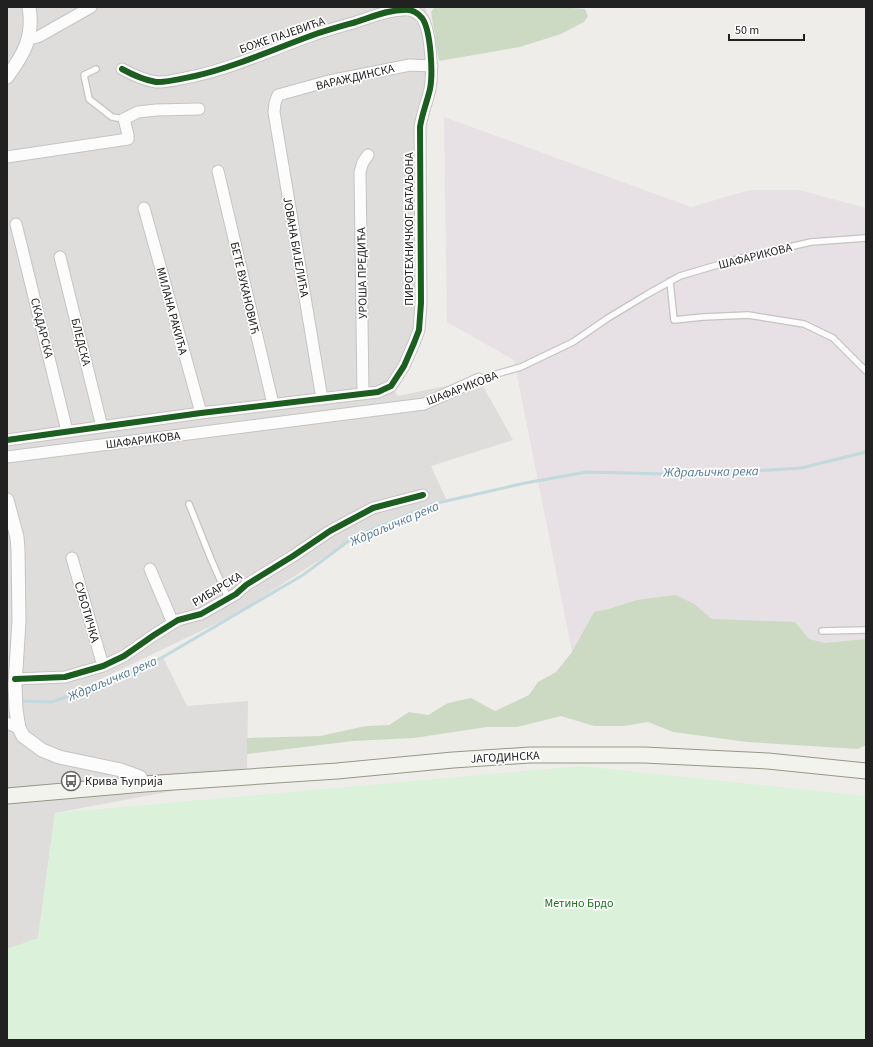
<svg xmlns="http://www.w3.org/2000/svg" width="873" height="1047" viewBox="0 0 873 1047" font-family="'Source Sans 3',sans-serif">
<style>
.residential{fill:#dedddb}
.industrial{fill:#e7e0e4}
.forest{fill:#ccdac3}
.park{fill:#dcf1da}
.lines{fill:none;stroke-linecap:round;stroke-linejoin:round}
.stream{stroke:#c2d9dd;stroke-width:3}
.service-casing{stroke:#c5c4c2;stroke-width:8}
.minor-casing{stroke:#c5c4c2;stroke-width:13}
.tertiary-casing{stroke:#c5c4c2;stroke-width:15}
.secondary-casing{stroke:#969784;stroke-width:17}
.service{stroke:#fdfcfc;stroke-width:5.5}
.minor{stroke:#fdfcfc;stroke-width:11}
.tertiary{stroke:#fdfcfc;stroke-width:13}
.secondary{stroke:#f3f3ed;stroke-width:15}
.cycleway-casing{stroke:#fff;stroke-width:8}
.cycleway{stroke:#1b5e20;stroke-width:6}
.labels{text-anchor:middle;stroke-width:3.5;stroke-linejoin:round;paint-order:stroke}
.street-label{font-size:12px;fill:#212121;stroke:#fff}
.poi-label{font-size:12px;fill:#212121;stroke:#fff;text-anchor:start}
.park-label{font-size:12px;fill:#1a751d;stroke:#fff}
.water-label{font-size:13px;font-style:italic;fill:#517897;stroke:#fff}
</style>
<rect width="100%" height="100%" fill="#efedea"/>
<path class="residential" d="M7 7H426L432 66 420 136 419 330 391 386 398 396 479 379 513 440 431 466 447 501 360 534 234 615 57 700 102 684 163 657 187 706 248 701 247 777 55 813 38 939 7 949Z"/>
<path class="industrial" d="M444 117 691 207 750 190H799L866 208V660L572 652 514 360 447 322Z"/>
<path class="forest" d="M435 7H559L585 9 588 16 584 22 561 34 520 47 439 61 431 12Z
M676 595 694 604 712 619 795 622 809 639 825 643 866 639V745L858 749 747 742 673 732 648 722 624 726H594L561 716 517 727H487L414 738 353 741 247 754V738L320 736 366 726 389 725 409 712 428 715 448 703 471 698 495 711 529 695 538 682 556 672 572 652 594 612 609 609 637 600Z"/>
<path class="park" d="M581 766 866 796V1040H7V949L38 938 55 813Z"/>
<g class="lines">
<path class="stream" d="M19 701 52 702 102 684 163 657 303 575 354 537 433 504 525 483 587 472 663 474 736 472 801 468 866 452"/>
<defs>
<path id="service" d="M96 69 84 75 89 99 112 117 124 119
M670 281 674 320 703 317 748 315 804 324 833 338 866 371
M479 379 521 367 573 342 608 318 646 295 680 276 741 258 811 242 866 238
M189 504 211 559 228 598
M822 631 866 630"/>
<path id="minor" d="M29 39 38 37 91 7
M7 157 128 139V135L124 119 138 112 156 110 199 109
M218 171 273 404
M144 208 201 413
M16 224 67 431
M60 257 102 427
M363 394 360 172 363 162 368 155
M322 399 274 112 275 103 278 95 329 81 410 65 432 66
M7 440 201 413 378 392 391 386 404 366 414 343 419 330 421 303 420 127C422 114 427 102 430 89 433 74 431 30 422 18 417 12 410 9 403 10 387 10 372 17 356 22 342 26 327 30 313 35 274 49 235 67 195 76 185 78 165 83 156 82 144 80 133 75 122 69
M7 457 424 404 479 379
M72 558 103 666
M150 569 173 623
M15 679 65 677 103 666 124 656 154 635 178 620 201 614 236 594 246 585 293 556 330 531 373 508 423 495
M7 723 19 728"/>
<path id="tertiary" d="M7 77C24 54 34 37 29 7
M7 500 17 537 18 550 19 621 15 685 16 710 19 728 23 736 42 750 59 757 121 770 140 777 144 784"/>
<path id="secondary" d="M7 796 144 784 337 771 453 760 530 755H644L768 761 866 771"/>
</defs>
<use href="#service" class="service-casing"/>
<use href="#minor" class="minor-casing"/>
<use href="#tertiary" class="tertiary-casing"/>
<use href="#secondary" class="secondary-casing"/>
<use href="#service" class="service"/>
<use href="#minor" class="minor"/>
<use href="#tertiary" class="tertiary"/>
<use href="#secondary" class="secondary"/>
<defs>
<path id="cycleway" d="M7 440 201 413 378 392 391 386 404 366 414 343 419 330 421 303 420 127C422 114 427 102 430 89 433 74 431 30 422 18 417 12 410 9 403 10 387 10 372 17 356 22 342 26 327 30 313 35 274 49 235 67 195 76 185 78 165 83 156 82 144 80 133 75 122 69
M15 679 65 677 103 666 124 656 154 635 178 620 201 614 236 594 246 585 293 556 330 531 373 508 423 495"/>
</defs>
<use href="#cycleway" class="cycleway-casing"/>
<use href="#cycleway" class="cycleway"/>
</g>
<defs>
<symbol id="bus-ring" viewBox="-11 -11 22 22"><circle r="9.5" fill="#fff" stroke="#696867" stroke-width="1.5"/><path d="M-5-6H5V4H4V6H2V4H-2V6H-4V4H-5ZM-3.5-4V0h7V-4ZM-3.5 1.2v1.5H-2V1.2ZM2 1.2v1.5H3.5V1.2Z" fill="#696867"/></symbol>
</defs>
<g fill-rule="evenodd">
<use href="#bus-ring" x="60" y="770" width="22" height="22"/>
</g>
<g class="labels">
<g class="street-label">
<text transform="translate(282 35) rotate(-19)" y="4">БОЖЕ ПАЈЕВИЋА</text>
<text transform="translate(355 77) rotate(-13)" y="4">ВАРАЖДИНСКА</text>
<text transform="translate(409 229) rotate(-90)" y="4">ПИРОТЕХНИЧКОГ БАТАЉОНА</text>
<text transform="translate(296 247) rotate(80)" y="4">ЈОВАНА БИЈЕЛИЋА</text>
<text transform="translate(755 256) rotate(-14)" y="4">ШАФАРИКОВА</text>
<text transform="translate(362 273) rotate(-91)" y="4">УРОША ПРЕДИЋА</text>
<text transform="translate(245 288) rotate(77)" y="4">БЕТЕ ВУКАНОВИЋ</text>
<text transform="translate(172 311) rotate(75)" y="4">МИЛАНА РАКИЋА</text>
<text transform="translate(42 328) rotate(76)" y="4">СКАДАРСКА</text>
<text transform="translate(81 342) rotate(76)" y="4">БЛЕДСКА</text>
<text transform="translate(462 388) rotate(-21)" y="4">ШАФАРИКОВА</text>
<text transform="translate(143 440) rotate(-7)" y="4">ШАФАРИКОВА</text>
<text transform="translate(217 589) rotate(-31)" y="4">РИБАРСКА</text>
<text transform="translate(87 612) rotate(74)" y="4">СУБОТИЧКА</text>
<text transform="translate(505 757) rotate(-3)" y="4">ЈАГОДИНСКА</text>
</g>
<g class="poi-label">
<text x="85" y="785">Крива Ћуприја</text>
</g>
<g class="park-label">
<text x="579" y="907">Метино Брдо</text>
</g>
<g class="water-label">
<text transform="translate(711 471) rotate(-1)" y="5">Ждраљичка река</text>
<text transform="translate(394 523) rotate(-23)" y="5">Ждраљичка река</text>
<text transform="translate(112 678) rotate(-23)" y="5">Ждраљичка река</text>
</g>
</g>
<rect width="873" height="1047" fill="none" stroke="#212121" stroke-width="16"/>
<path d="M729 34v6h75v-6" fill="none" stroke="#212121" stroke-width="2"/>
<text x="735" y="34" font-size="12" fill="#212121" stroke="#ffffff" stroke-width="3" paint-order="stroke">50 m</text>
</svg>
